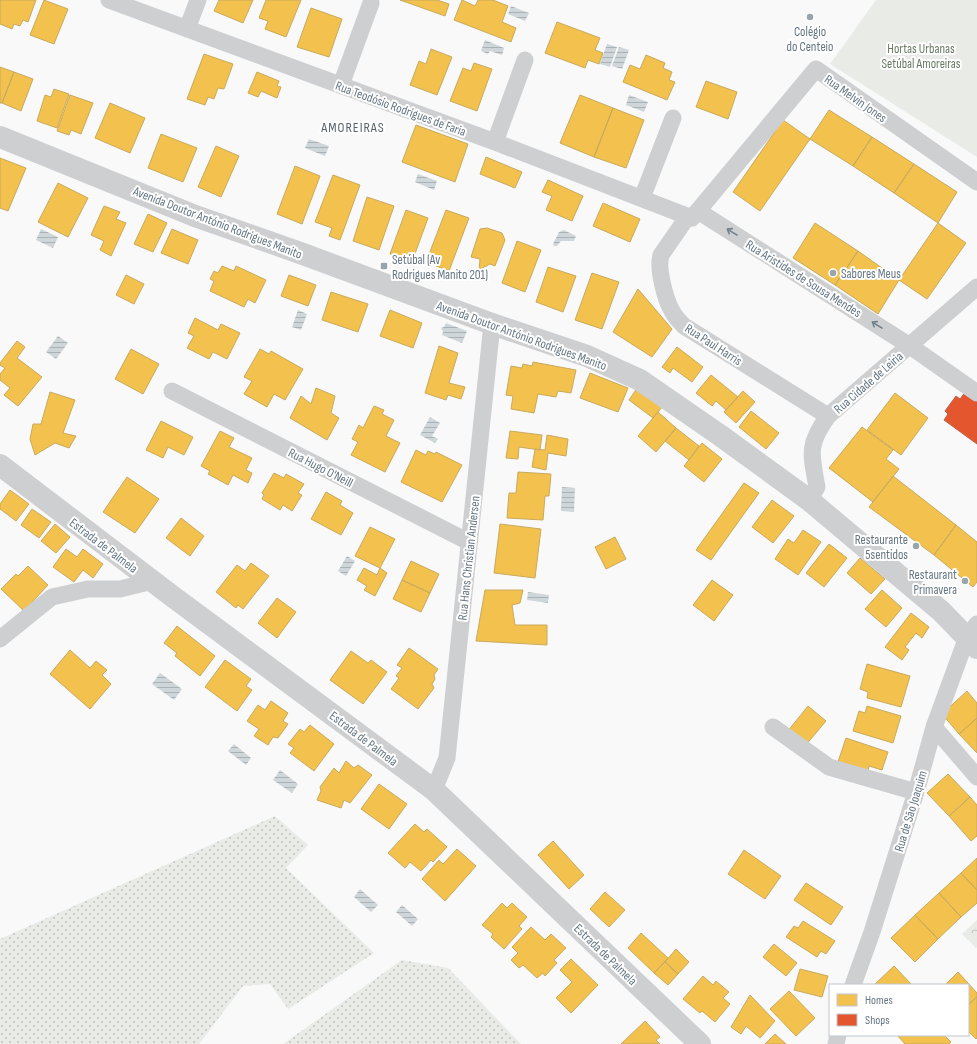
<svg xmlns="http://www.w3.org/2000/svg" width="977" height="1044" viewBox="0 0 977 1044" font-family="'Sofia Sans Condensed',sans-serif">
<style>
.grass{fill:url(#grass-dots)}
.park{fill:url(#park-crowns)}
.garden{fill:#e8ebe6}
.water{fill:url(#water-rules)}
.homes{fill:#f2c14e;stroke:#c8aa5e}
.shops{fill:#e4572e;stroke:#be6048}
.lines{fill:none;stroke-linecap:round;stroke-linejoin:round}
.minor{stroke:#cecfd0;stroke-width:17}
.tertiary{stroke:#cecfd0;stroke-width:22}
.oneway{stroke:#707f8b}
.poi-dot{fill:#99a4ac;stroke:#fff;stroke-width:1.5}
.labels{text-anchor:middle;stroke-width:4;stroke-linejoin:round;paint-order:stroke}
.poi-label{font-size:13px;fill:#657683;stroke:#fff;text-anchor:start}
.park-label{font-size:13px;fill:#687a64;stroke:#fff}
.street-label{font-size:13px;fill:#657683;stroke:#fff}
.neighbourhood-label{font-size:14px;letter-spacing:1px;fill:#57646e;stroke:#fff}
</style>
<defs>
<pattern id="grass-dots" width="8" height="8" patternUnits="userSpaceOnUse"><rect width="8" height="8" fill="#e8ebe6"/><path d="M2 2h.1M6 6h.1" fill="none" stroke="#c0c3c0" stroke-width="1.8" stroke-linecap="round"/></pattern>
<pattern id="park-crowns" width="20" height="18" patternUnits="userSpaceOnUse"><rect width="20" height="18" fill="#e8ebe6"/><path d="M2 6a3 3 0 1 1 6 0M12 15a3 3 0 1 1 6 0" fill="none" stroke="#c0c3c0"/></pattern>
<pattern id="water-rules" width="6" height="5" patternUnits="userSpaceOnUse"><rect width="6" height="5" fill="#ced6d9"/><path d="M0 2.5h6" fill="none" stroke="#abb2b5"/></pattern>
</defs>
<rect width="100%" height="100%" fill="#f9f9f9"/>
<path class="grass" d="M275 816 308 845 286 868 374 953 288 1009 270 984 243 986 199 1044H0V939Z
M402 960 448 968 521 1044H283Z"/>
<path class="park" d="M977 920V947L976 948 962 934Z"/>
<path class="garden" d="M876 0H977V157L830 64Z"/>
<path class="water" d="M511 6 529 13 525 21 508 14Z
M485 40 504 48 502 55 490 51 488 54 481 51Z
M607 44 617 47 610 67 600 64Z
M619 47 629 50 622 69 612 66Z
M629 95 648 102 644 112 626 105Z
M309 139 329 146 325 156 305 148Z
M418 174 437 181 434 190 415 182Z
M41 229 58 237 53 248 36 240Z
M564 230 576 236 574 241H561L557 246H554L553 244 559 232Z
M298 310 307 314 301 330 292 327Z
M446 323 467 331 462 343 442 335 443 332 441 328 444 327Z
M58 336 68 343 56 359 46 352Z
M430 417 440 423 432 436 438 439 435 443 420 435Z
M562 487 575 488 574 512 561 511Z
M347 556 355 561 346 576 338 571Z
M528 592 549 595 548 603 527 600Z
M160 673 182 689 174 700 152 684Z
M234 744 251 758 246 765 228 751Z
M280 770 298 784 292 793 273 780Z
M360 889 378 905 371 912 354 897Z
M402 905 418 919 412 926 396 912Z"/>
<path class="homes" d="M0 0H36L28 22 23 20 20 26 14 24 12 29 0 24Z
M44 0 68 9 54 44 30 35Z
M219 0H253L243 23 214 11Z
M266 0H301L286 37 265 29 268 21 259 18Z
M400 0H437L449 4 445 16Z
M462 0 475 6 478 0H493L508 6 502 22 516 28 511 42 454 20Z
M311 8 342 19 329 57 297 47Z
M557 22 600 38 595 50 603 53 599 64 588 60 585 68 545 53Z
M431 49 452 57 437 95 410 85 419 61 426 64Z
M204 54 233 64 224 89 218 88 214 99 208 97 205 105 187 99Z
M646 55 665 63 663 68 672 72 669 80 675 82 667 100 623 82 630 65 640 69Z
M474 63 492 69 477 111 450 101 463 68 471 71Z
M0 67 14 72 2 103H0Z
M14 72 33 79 21 111 2 103Z
M257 72 279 81 277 86 281 87 277 98 261 91 258 97 248 93Z
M706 81 737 92 728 119 696 107Z
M54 89 69 94 57 128 37 121 45 95 51 97Z
M70 95 93 103 81 134 71 130 69 135 57 131Z
M580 95 613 108 594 157 560 143Z
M110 103 145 118 130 153 95 138Z
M613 108 644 120 626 168 594 157Z
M829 110 872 137 853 166 810 139Z
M783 120 810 139 760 211 733 192Z
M416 125 468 144 455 182 402 162Z
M161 134 197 148 183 182 148 168Z
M872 137 914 164 894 193 853 166Z
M216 146 239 156 221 197 198 187Z
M486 157 522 172 515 188 480 174Z
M0 158 26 168 8 211 0 208Z
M914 164 957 192 938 223 894 193Z
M295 166 320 176 302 224 277 214Z
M333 175 360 185 340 240 329 236 332 228 315 222Z
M548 180 583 196 572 221 546 210 552 196 542 192Z
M58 183 88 198 68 237 38 222Z
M367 197 394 206 379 250 353 241Z
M603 203 640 219 630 242 593 226Z
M104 206 120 212 116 219 126 223 111 256 100 250 104 241 91 235Z
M406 210 428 218 412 262 390 254Z
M446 210 469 218 449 271 426 262Z
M148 214 167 223 153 252 134 244Z
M815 223 858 251 835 285 793 258Z
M938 223 966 243 927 299 899 280Z
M487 228 502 233 505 240 495 266 490 264 479 270 480 259 471 257 480 229Z
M172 229 198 240 188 264 161 253Z
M517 241 541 250 525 292 502 283Z
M858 251 899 280 878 314 835 285Z
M222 266 234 271 236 266 266 280 255 303 248 299 244 307 210 291 214 281 210 279 214 271 218 273Z
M548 267 576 276 563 312 536 302Z
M592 273 619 282 602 329 575 320Z
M126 275 144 284 134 304 116 295Z
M289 275 316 285 308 306 281 296Z
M638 289 672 329 652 357 613 332Z
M331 292 368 304 358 332 322 320Z
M390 310 422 323 413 348 380 336Z
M195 318 218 330 221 324 240 333 227 359 213 352 209 359 187 348 194 336 188 333Z
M17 341 25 347 17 358 42 377 18 406 4 395 10 388 0 380V374L5 368 0 365V363Z
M439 346 458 353 449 383 465 387 461 399 448 395 446 400 425 393Z
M677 347 703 367 692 382 673 368 670 373 662 367Z
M131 349 159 364 143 394 115 379Z
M260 349 269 354 271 351 303 369 285 400 274 394 267 407 244 394 252 381 244 377Z
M533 362 576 370 571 393 558 391 556 397 538 394 534 413 511 409 513 396 506 395 511 366 522 368 523 364 532 366Z
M590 373 628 388 618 412 580 398Z
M711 375 738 397 726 410 716 401 712 406 696 393Z
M638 387 663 406 653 418 629 400Z
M316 388 335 396 331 413 339 418 327 440 290 418 301 396 311 404Z
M743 391 755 402 736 423 724 412Z
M50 392 75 400 63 433 76 436 69 448 55 443 35 455 30 439 33 424H41Z
M895 393 928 418 901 455 867 430Z
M374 406 384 410 382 414 394 420 386 436 400 443 385 472 351 455 358 442 352 439 359 425 363 428Z
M751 411 779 433 766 449 739 427Z
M658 412 676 428 656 452 638 436Z
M161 421 193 437 184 455 168 447 163 458 146 450Z
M862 427 893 450 886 459 899 469 873 502 829 468Z
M676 428 699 446 689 460 665 441Z
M220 431 234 438 229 447 252 458 246 470 252 473 248 483 233 475 228 485 208 474 210 471 201 466Z
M510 431 542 435 540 450 519 447 518 459 506 458Z
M547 435 568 439 566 456 548 453 546 470 532 467 535 449 545 450Z
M702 443 722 459 704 482 684 466Z
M416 450 426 455 428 451 435 454 436 452 462 465 442 502 401 482Z
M518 472 551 474 549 496H545L543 520 507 518 509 493H516Z
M274 473 284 478 286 474 304 484 298 493 302 495 292 511 283 505 280 510 262 499 264 495 262 493Z
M893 476 956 525 934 555 869 507Z
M127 477 159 499 135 533 103 512Z
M744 483 759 493 711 560 696 550Z
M10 490 29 504 16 521 0 509V504Z
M326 492 342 501 340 505 353 513 341 535 311 519Z
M772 500 794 516 773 543 752 527Z
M32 509 51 522 39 538 21 525Z
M181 518 204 536 190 556 166 538Z
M55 524 70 537 56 553 41 541Z
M500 524 541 529 535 578 494 573Z
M956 525 977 542V582L973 587 934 555Z
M370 527 395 539 380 568 355 556Z
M803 530 821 542 798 575 775 559 788 539 794 543Z
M615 537 626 559 606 569 595 547Z
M829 544 847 558 824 587 806 573Z
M66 549 77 557 83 549 103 564 93 578 83 570 74 582 53 567Z
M860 558 885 579 871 594 847 573Z
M411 561 439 574 430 593 402 580Z
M251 563 269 576 243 609 238 605 236 608 216 592 237 565 245 571Z
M28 566 48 585 24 611 1 589 16 574 18 576Z
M364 568 377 575 380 568 387 573 375 596 364 590 367 586 357 580Z
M402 580 430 593 421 612 393 599Z
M712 580 733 595 714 621 693 605Z
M485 590H523L520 603 512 605 515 625H547V645L476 641Z
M882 590 902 608 886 627 865 609Z
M277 598 296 612 277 638 258 623Z
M911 613 929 627 922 638 916 633 905 647 909 650 902 660 885 647Z
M177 626 215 656 200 676 175 656 177 653 164 643Z
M409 648 438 669 434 675 435 679 432 684 434 688 418 709 391 689 399 678 396 676 402 668 397 665Z
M70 650 90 668 96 661 107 670 102 675 111 684 90 709 50 674Z
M351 651 368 663 371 660 387 672 363 704 330 680Z
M225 660 251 679 246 686 252 690 237 711 205 687Z
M867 664 910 676 901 707 867 698 868 692 860 689Z
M967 691 977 703V718L959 734 942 714Z
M271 701 288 713 283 721 288 724 278 738 273 737 268 745 254 736 259 729 247 721 258 705 265 710Z
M808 706 826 721 805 746 787 732Z
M867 706 901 716 893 743 853 731 859 711 865 713Z
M977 718V753L959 734Z
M310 725 334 744 314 771 290 753 294 748 288 744 300 729 304 732Z
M846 738 888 752 882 770 869 766 868 771 838 762Z
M346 761 354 768 358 765 372 775 350 803 344 800 341 808 317 800 321 791 320 787 334 768 339 773Z
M948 774 970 797 949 816 927 793Z
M379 784 407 804 389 829 361 809Z
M970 797 977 805V836L971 841 949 816Z
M415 824 424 832 427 829 447 847 433 862 431 860 421 871 410 862 405 868 388 853Z
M553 841 584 875 569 889 538 855Z
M457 849 476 866 445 901 422 879 439 860 443 864Z
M744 850 781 876 765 899 728 874Z
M977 858V890L961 873Z
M961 873 977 890V903L961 917 939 893Z
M806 883 843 907 831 925 794 900Z
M605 892 625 910 609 927 590 909Z
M939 893 961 917 938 939 915 915Z
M502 903 507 908 512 903 527 917 519 926 522 929 504 949 491 937 493 934 482 925Z
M915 915 938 939 915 962 891 938Z
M803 921 835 941 826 954 821 951 817 957 786 937 794 926 798 928Z
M531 927 545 940 551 934 566 948 554 960 557 963 545 976 543 973 537 978 523 965 519 968 511 960 518 953 512 947Z
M641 933 668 958 654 973 628 948Z
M774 944 797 963 786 976 763 957Z
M676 949 689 962 678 974 665 962Z
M571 959 598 985 571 1013 556 998 572 982 560 970Z
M665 962 678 974 668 985 654 973Z
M894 966 912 985H874Z
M800 969 828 976 822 997 794 990Z
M958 972 977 993V997L968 1005V985H945Z
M703 976 713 985 716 981 729 992 723 998 730 1004 715 1022 702 1011 700 1013 683 999Z
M789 991 815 1018 796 1036 770 1009Z
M750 995 775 1021 760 1038 746 1026 741 1034 731 1027Z
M977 997V1038L976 1039 968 1031V1005Z
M645 1021 660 1037 656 1040 660 1044H621Z
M775 1034 786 1044H765Z
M897 1035H944L951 1042 949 1044H905Z"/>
<path class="shops" d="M966 391 977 399V444L944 420 948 414 945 411 956 396 960 399Z"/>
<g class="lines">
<path class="minor" d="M109 0 495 142 692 218 816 69 977 182
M187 29 198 0
M341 85 371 3
M495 142 525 60
M642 198 673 118
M698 211 910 346 977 393
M688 216 661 255C657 268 665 299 672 311 675 317 679 321 684 326L828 416
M172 391 469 542
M809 500 817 487C811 454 807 445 828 416L977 287
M0 639 52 597 88 589H120L153 581
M773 727 829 767 916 792
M934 727 977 777
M434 790 447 758 492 324
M853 985 872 932 916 792 934 727 967 637 977 624
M836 1044 838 1035"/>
<path class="tertiary" d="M0 137 195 216 303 254 492 324 587 356 640 380 721 436 809 500 941 611 977 648
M0 465 172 596 434 790 700 1044"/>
</g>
<defs><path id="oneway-shaft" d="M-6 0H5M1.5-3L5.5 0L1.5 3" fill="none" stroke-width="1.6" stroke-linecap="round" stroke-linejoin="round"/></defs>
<g class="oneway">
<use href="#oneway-shaft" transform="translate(732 232) rotate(-148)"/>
<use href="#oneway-shaft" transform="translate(877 325) rotate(-148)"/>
</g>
<g class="poi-dot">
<circle cx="810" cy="17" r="4"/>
<rect x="380" y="262" width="8" height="8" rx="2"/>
<circle cx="833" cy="273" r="4"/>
<circle cx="916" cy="546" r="4"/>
<circle cx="965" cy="581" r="4"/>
</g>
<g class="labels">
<g class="poi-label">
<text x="810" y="36" text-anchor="middle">Colégio<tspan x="810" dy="15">do Centeio</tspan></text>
<text x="392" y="264">Setúbal (Av<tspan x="392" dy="15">Rodrigues Manito 201)</tspan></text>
<text x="841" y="278">Sabores Meus</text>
<text x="908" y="544" text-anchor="end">Restaurante<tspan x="908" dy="15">5sentidos</tspan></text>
<text x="957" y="579" text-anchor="end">Restaurant<tspan x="957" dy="15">Primavera</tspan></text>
</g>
<g class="park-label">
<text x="921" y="53">Hortas Urbanas<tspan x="921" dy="15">Setúbal Amoreiras</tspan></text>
</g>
<g class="street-label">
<text transform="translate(856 98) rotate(35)" y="5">Rua Melvin Jones</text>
<text transform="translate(401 108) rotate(20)" y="5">Rua Teodósio Rodrigues de Faria</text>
<text transform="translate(218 222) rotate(21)" y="5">Avenida Doutor António Rodrigues Manito</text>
<text transform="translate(804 278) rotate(32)" y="5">Rua Aristides de Sousa Mendes</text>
<text transform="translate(522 335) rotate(20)" y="5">Avenida Doutor António Rodrigues Manito</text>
<text transform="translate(714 344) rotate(33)" y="5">Rua Paul Harris</text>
<text transform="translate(868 382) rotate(-41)" y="5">Rua Cidade de Leiria</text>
<text transform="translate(321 467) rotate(27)" y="5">Rua Hugo O'Neill</text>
<text transform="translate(104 545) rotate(37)" y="5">Estrada de Palmela</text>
<text transform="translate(468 558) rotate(-84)" y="5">Rua Hans Christian Andersen</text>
<text transform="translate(364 738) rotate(37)" y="5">Estrada de Palmela</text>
<text transform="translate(910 811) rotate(-73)" y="5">Rua de São Joaquim</text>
<text transform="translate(606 954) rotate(44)" y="5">Estrada de Palmela</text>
</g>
<g class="neighbourhood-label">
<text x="353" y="132">AMOREIRAS</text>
</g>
</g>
<rect x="829" y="984" width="140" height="52" fill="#ffffff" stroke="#c1c8cd"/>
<rect x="837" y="994" width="20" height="12" fill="#f2c14e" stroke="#c1c8cd"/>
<text x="865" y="1004" font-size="12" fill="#657683">Homes</text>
<rect x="837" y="1014" width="20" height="12" fill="#e4572e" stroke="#c1c8cd"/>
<text x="865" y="1024" font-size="12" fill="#657683">Shops</text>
</svg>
